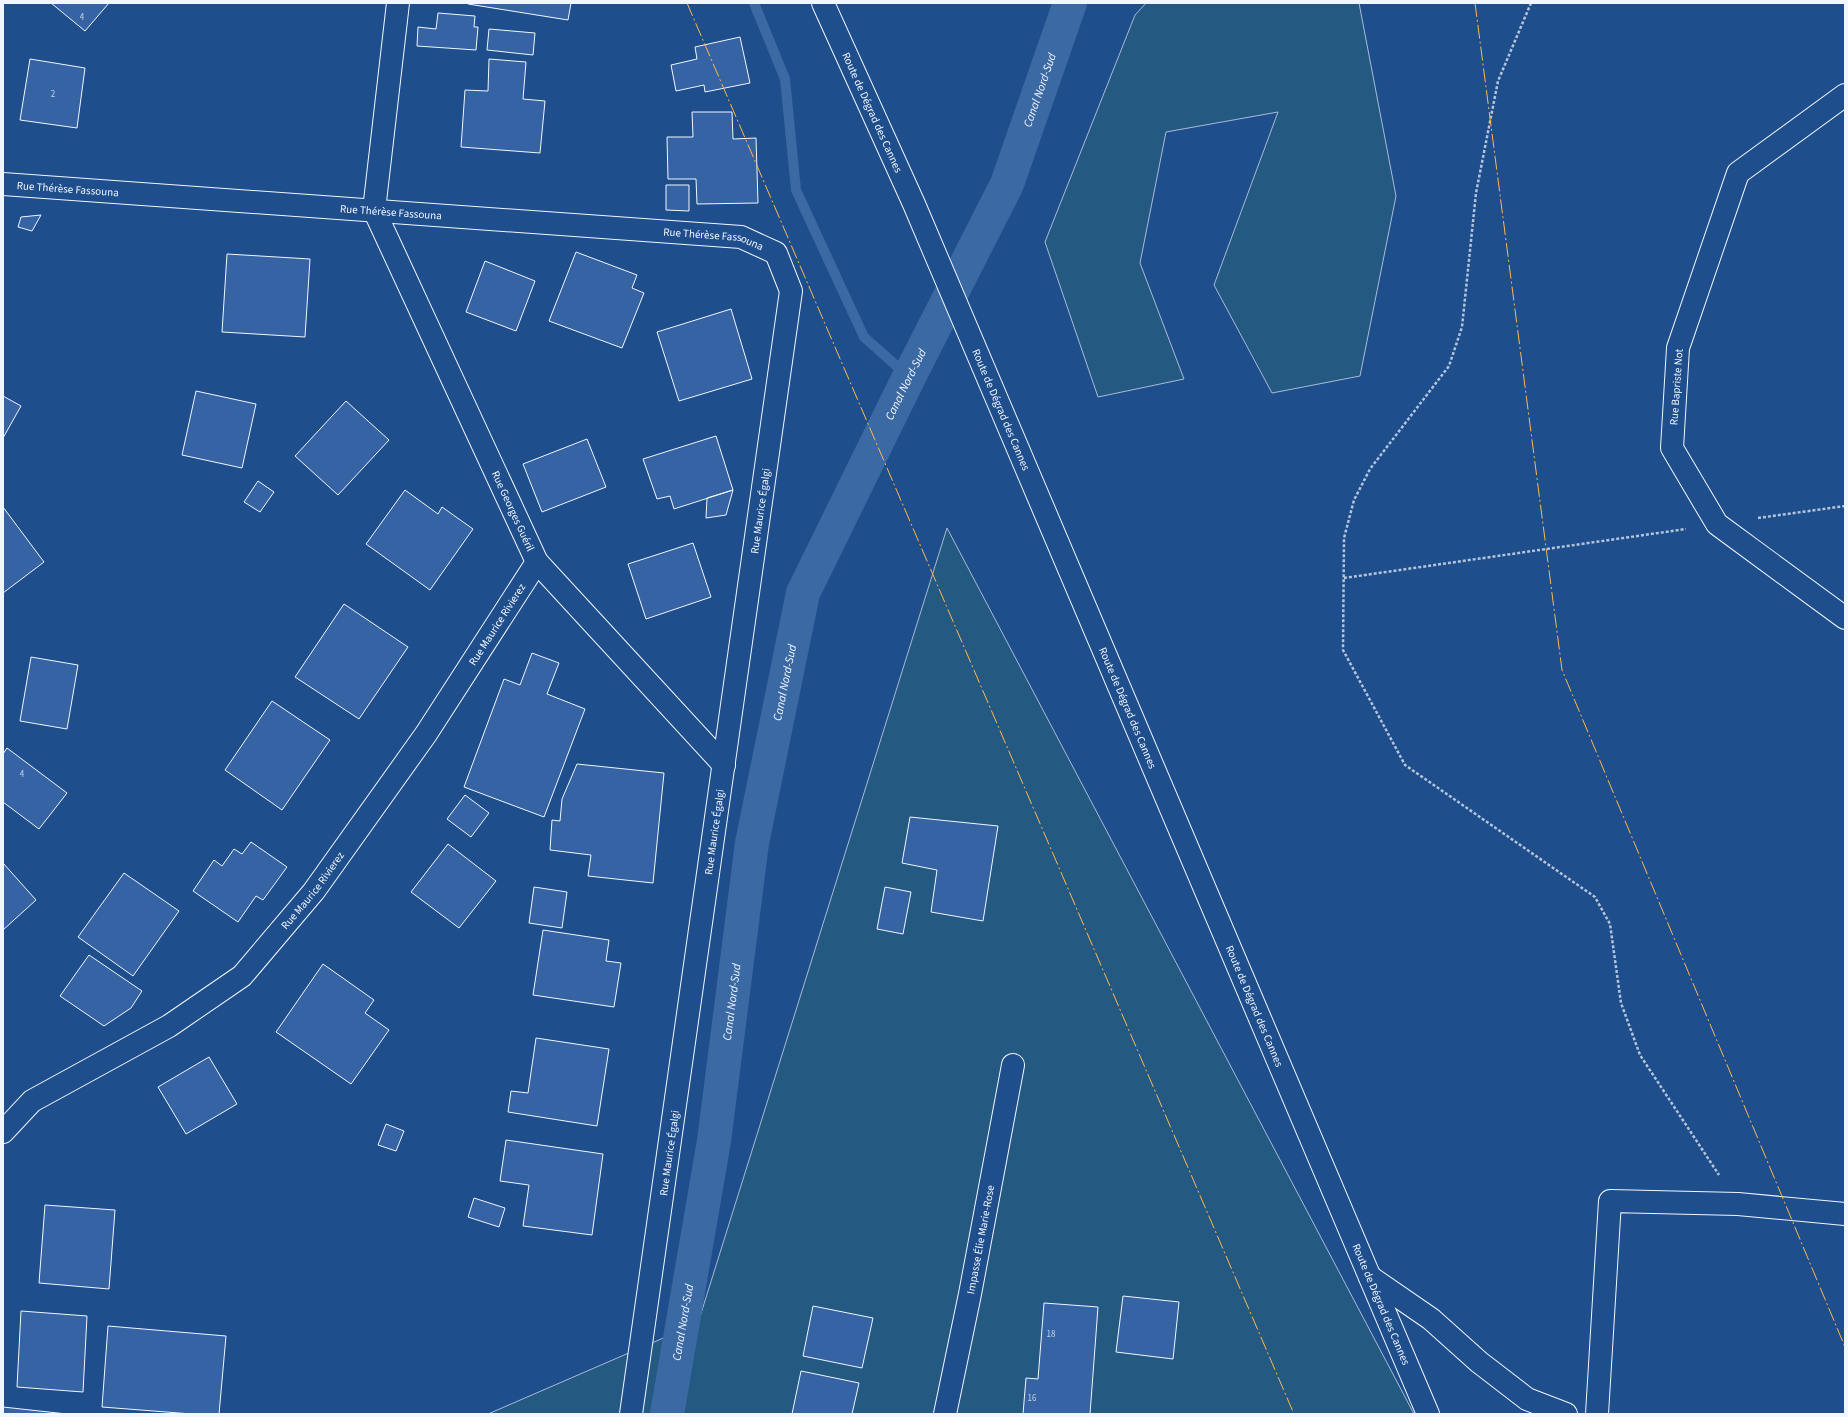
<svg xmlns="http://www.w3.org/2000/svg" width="1848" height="1417" viewBox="0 0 1848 1417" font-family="'Source Sans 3',sans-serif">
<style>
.green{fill:#245a82;stroke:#a8bbd7}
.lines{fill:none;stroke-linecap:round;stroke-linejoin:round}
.stream{stroke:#3b69a3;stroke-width:10}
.canal{stroke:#3b69a3;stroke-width:34}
.building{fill:#3563a3;stroke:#f2f6ff}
.minor-casing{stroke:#f2f6ff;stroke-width:24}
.path{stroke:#b3c4dc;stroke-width:2.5;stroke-dasharray:3 2;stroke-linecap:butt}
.minor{stroke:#1f4e8c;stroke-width:22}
.power{stroke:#ffb74d;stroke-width:1;stroke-dasharray:14 3 2 3;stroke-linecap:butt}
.labels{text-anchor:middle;stroke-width:3;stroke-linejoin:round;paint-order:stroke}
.number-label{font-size:9px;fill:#c3d1e8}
.street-label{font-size:11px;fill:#f2f6ff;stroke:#1f4e8c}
.water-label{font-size:12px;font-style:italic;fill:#f2f6ff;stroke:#1f4e8c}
</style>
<rect width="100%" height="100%" fill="#1f4e8c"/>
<path class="green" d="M1146 3H1359L1396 196 1360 376 1272 393 1214 285 1278 112 1166 132 1140 263 1184 379 1098 397 1045 242 1135 15Z
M947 528 1414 1414H488L698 1323Z"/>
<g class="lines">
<path class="stream" d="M754 3 785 79 796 190 864 337 909 377"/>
<path class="canal" id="s1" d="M667 1414 714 1141 752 843 803 593 909 377 1007 184 1070 3"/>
</g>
<path class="building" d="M51 3H109L85 31Z
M468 3H571L568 20 468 4Z
M438 13 475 16 474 27H478L476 50 417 46 418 27 436 29Z
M489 29 535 33 533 55 487 50Z
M740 37 750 83 705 92 704 85 676 91 671 65 697 59 695 47Z
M30 59 85 68 77 128 20 120Z
M489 59 526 62 523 99 545 101 540 153 461 147 465 90 488 91Z
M692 112H732L733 139 756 138 758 203 697 204 696 179H668L667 137H693Z
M666 185H689V211L666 210Z
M41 215 32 231 18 227 21 217Z
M576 252 637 275 632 288 644 293 622 348 549 321Z
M227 254 310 259 305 337 222 332Z
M485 261 535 281 516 331 466 312Z
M731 309 752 379 679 401 657 332Z
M196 391 256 404 242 468 182 455Z
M3 396 21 406 3 438Z
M346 401 389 440 338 495 295 456Z
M716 436 733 490 674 509 670 496 657 499 643 459Z
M587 439 606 487 542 512 523 464Z
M258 481 274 492 260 512 244 502Z
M405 490 438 514 442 507 473 529 430 590 366 544Z
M733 490 726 515 706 518 707 498Z
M3 507 44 562 3 593Z
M693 543 711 597 646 619 628 564Z
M344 604 408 647 359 719 295 677Z
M532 653 559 663 547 694 585 709 544 817 464 787 504 679 520 685Z
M31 657 78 665 67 729 20 721Z
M272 701 330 740 282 810 225 770Z
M7 748 67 793 39 829 3 802V754Z
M577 764 664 773 653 883 588 876 591 855 550 850 552 820 560 821 562 799Z
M465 795 489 813 471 837 447 819Z
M910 817 998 826 983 921 931 912 937 870 902 863Z
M251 842 287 867 263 900 256 896 238 922 193 891 214 860 222 866 234 849 242 854Z
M448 844 496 881 459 928 411 892Z
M3 863 36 900 3 930Z
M124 873 179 911 133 976 78 937Z
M534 887 567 892 562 928 529 923Z
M885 887 911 892 903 934 877 929Z
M543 930 609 940 606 961 621 963 614 1007 533 995Z
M89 955 142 991 131 1008 104 1026 60 996Z
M323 964 374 1000 365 1013 389 1030 351 1084 276 1032Z
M536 1038 609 1049 597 1126 508 1112 511 1091 528 1093Z
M209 1057 237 1104 186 1134 158 1087Z
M386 1124 404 1131 396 1151 378 1145Z
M506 1140 603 1154 592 1235 523 1226 529 1185 500 1181Z
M474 1198 505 1208 499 1227 468 1217Z
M45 1205 115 1210 109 1289 39 1283Z
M1123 1296 1179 1302 1173 1359 1116 1352Z
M1044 1303 1098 1307 1090 1414H1023L1026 1378 1038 1379Z
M813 1306 873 1318 862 1368 803 1356Z
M21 1311 87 1316 83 1392 17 1387Z
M108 1326 226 1336 219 1414H192L102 1407Z
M801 1371 859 1383 852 1414H792Z
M3 1407 67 1414H3Z"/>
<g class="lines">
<defs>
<g id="minor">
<path id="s2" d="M398 3 374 210 537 562 724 765"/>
<path id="s3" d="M823 3 914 204 1428 1414"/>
<path d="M1845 95 1738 173 1678 348 1672 448 1717 524 1845 618"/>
<path id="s4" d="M3 184 741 237 776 253 791 291 631 1414"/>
<path id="s5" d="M3 1132 32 1101 169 1026 242 976 314 891 426 734 537 562"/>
<path d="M1370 1277 1431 1319 1479 1362 1527 1399 1566 1414"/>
<path id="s6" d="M945 1414 970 1294 1013 1065"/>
<path d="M1597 1414 1610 1201 1738 1204 1845 1214"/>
</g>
</defs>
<use href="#minor" class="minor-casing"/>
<path class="path" d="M1531 3 1498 81 1476 193 1462 327 1449 366 1370 469 1354 500 1344 538 1343 650 1405 765 1595 897 1610 924 1621 1003 1640 1055 1719 1175
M1758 518 1845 506
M1344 578 1686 529"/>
<use href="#minor" class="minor"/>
<path class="power" d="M687 3 1294 1414
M1475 3 1562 670 1845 1347"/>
</g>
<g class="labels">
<g class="number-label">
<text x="82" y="20">4</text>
<text x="53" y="97">2</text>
<text x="22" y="777">4</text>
<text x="1051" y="1337">18</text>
<text x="1032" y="1401">16</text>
</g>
<g class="street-label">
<text dy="4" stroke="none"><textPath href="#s3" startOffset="120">Route de Dégrad des Cannes</textPath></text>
<text dy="4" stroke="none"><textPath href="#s4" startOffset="65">Rue Thérèse Fassouna</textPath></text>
<text dy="4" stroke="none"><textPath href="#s4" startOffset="389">Rue Thérèse Fassouna</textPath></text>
<text dy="4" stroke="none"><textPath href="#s4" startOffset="713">Rue Thérèse Fassouna</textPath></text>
<text transform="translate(1676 387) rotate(-86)" y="4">Rue Bapriste Not</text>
<text dy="4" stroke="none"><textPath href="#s3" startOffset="444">Route de Dégrad des Cannes</textPath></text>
<text dy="4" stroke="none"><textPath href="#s2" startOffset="540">Rue Georges Guéril</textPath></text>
<text transform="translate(760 511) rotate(-82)" y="4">Rue Maurice Égalgi</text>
<text dy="4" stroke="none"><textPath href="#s5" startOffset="722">Rue Maurice Rivierez</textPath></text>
<text dy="4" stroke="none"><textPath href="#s3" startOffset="768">Route de Dégrad des Cannes</textPath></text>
<text transform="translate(714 832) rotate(-82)" y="4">Rue Maurice Égalgi</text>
<text dy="4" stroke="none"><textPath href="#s5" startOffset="398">Rue Maurice Rivierez</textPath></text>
<text dy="4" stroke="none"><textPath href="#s3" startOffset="1092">Route de Dégrad des Cannes</textPath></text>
<text transform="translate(669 1153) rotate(-82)" y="4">Rue Maurice Égalgi</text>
<text dy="4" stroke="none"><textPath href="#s6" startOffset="178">Impasse Élie Marie-Rose</textPath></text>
<text dy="4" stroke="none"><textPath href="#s3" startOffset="1416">Route de Dégrad des Cannes</textPath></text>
</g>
<g class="water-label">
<text dy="4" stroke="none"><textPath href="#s1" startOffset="1389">Canal Nord-Sud</textPath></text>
<text dy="4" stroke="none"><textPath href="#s1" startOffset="1065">Canal Nord-Sud</textPath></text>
<text dy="4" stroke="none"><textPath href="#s1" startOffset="741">Canal Nord-Sud</textPath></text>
<text dy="4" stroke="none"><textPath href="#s1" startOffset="417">Canal Nord-Sud</textPath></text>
<text dy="4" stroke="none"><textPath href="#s1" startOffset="93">Canal Nord-Sud</textPath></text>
</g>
</g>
<rect width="1848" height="1417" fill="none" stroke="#f2f6ff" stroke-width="8"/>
</svg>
